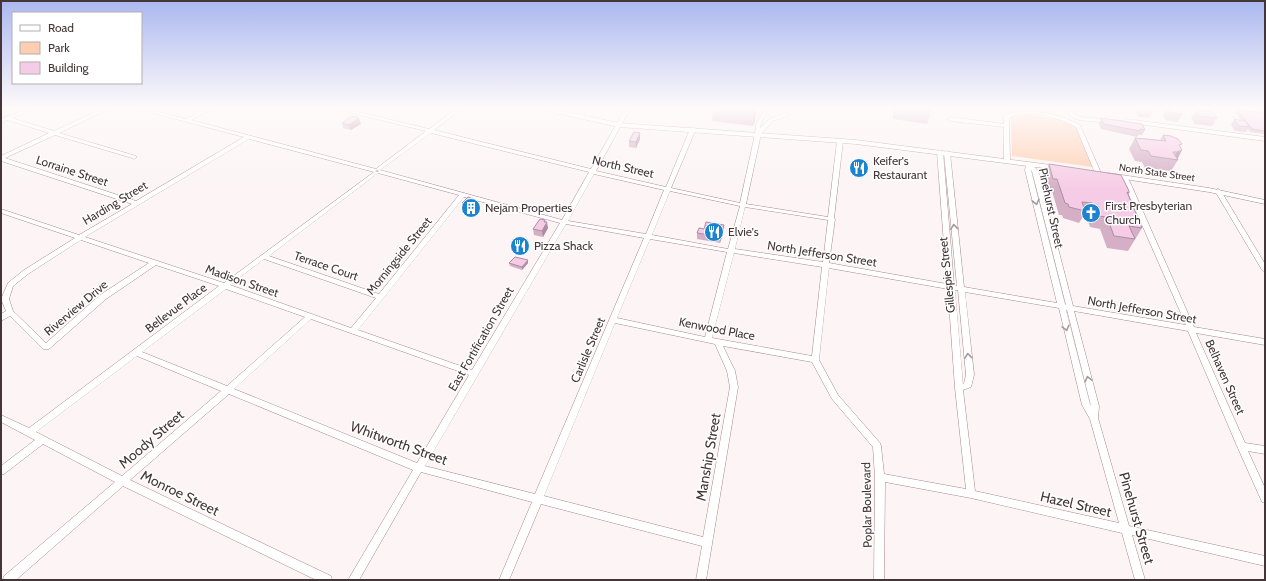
<svg xmlns="http://www.w3.org/2000/svg" width="1266" height="581" viewBox="0 0 1266 581" font-family="Cabin,sans-serif">
<style>
.green{fill:#fdceb1}
.lines{fill:none;stroke-linecap:round;stroke-linejoin:round}
.minor-casing{stroke:#a9878e;stroke-width:1}
.major-casing{stroke:#a9878e;stroke-width:1}
.minor{fill:#fff;fill-rule:evenodd}
.major{fill:#fff;fill-rule:evenodd}
.wall{fill:#d4afc5}
.shaded-wall{fill:#ac8ea0}
.building{fill:#f6cbe5;stroke:#ac8ea0}
.oneway{stroke:#a29a9c}
.labels{text-anchor:middle;stroke-width:3;stroke-linejoin:round;paint-order:stroke}
.far-street-label{font-size:10px;fill:#443538;stroke:#fff}
.poi-label{font-size:12px;fill:#443538;stroke:#fff;text-anchor:start}
.street-label{font-size:12px;fill:#443538;stroke:#fff}
.near-street-label{font-size:14px;fill:#443538;stroke:#fff}
</style>
<rect width="100%" height="100%" fill="#fcf4f5"/>
<path class="green" d="M1027 114 1061 120 1076 127 1092 167 1012 156 1011 117Z"/>
<g class="lines">
<defs>
<path id="minor" d="M27 109H33L12 118 54 131 102 109H107V110L59 133 136 156 137 157 134 159 132 158 55 135 5 158 136 201 244 137 141 110V109H147L186 119 205 109H210V110L191 120 376 169 377 170 375 171 377 172 379 171 376 169 377 168 426 131 339 110V109H346L429 129 456 109H461L434 130 591 169 625 109H630L596 171 666 187 690 129 693 127 696 129 671 188 740 203 755 134 756 124 765 109H769L762 121 760 128 769 119 787 113 790 115 773 121 761 134 746 204 828 217 837 141 840 139 843 141 834 218 835 219 829 263 947 284 937 152 940 150 943 152 954 285 957 286 944 153 947 151 950 153 964 287 1057 303 1025 170 1026 164 1029 162 1031 163 1038 171 1073 306 1186 325 1121 177 1122 176H1126L1130 182 1194 327 1265 339V345L1196 333 1245 443 1265 446V454L1248 451 1265 488V503L1262 502 1237 446 1188 331 1074 311 1099 406 1098 418 1129 526 1265 556V566L1132 535 1145 580H1135L1122 533 971 498 885 482 884 580H874L875 477 873 447 832 399 812 362 723 346 735 371 738 387 706 580H696L702 546 541 504 509 580H499L532 502 421 472 359 580H348L413 470 229 394 130 480 331 576 332 580H316L123 486 16 580H3L4 576 115 482 43 444 4 474 1 475V466L35 440 1 422V415L29 428 219 286 156 265 106 299 49 349H43L10 316 1 321V314L6 311 1 299 8 283 24 270 75 238 1 213V209L79 235 132 204 1 161V156L49 133 7 120 1 123V119ZM431 133 589 172 562 220 380 170ZM249 139 374 172 224 283 85 237ZM1031 170 1032 171 1066 305 1065 304ZM378 173 459 195 379 294 269 256ZM594 174 664 190 646 234 568 221ZM670 191 740 206 728 249 652 235ZM464 197 560 223 472 370 358 330ZM745 207 828 220 823 262 735 249ZM566 224 644 238 535 494 425 466ZM650 239 727 252 705 337 617 318ZM81 240 149 263 100 295 46 343 13 311 9 299 13 286 28 274ZM734 253 822 267 812 356 712 338ZM264 259 376 298 351 328 230 285ZM829 268 948 289 955 388 966 489 884 474 881 446 880 443 838 395 819 360ZM226 289 305 317 227 386 142 352ZM955 290H958L966 375 964 383 963 384ZM965 292 1059 308 1082 405 1090 419 1119 523 975 491 963 390 971 387 974 375ZM1066 310H1067L1091 406 1090 404ZM311 319 469 375 417 463 234 389ZM615 323 715 344 727 371 730 387 703 537 544 496ZM137 356 221 391 122 476 36 432Z
M1067 109H1072L1074 114 1080 117 1123 121 1126 119 1265 137V141L1130 123 1127 125 1079 120 1070 116Z
M1021 111C1042 111 1062 115 1080 125L1101 173 1100 174 1098 175 1095 173 1076 127C1057 117 1029 108 1009 118L1010 161 1007 163 1004 161V127L950 121 947 119 950 117 1004 124V116L1011 113Z
M1218 189 1221 191 1265 264V272L1262 270 1215 191Z"/>
<path id="major" d="M543 109H553L619 123 856 140 1059 166 1063 168 1059 170 856 144 619 127 546 111Z
M1108 173 1209 188 1265 200V204L1209 192 1111 177H1108Z"/>
</defs>
<use href="#minor" class="minor-casing"/>
<use href="#major" class="major-casing"/>
<use href="#minor" class="minor"/>
<use href="#major" class="major"/>
</g>
<path class="wall" d="M713 109H756L755 120 753 126 712 121Z
M893 109H932L927 124 893 119Z
M1045 109H1055L1053 112 1046 111Z
M1138 109H1152L1153 110 1149 118 1139 117 1136 112Z
M1166 109H1179L1182 114 1178 122 1165 120 1163 115Z
M1196 110 1217 118 1212 126 1195 124 1191 118Z
M1237 110 1265 113V134L1250 132 1248 129 1246 132 1235 131 1231 125 1234 119 1241 120 1235 112Z
M1101 118 1145 130 1142 135H1138L1137 137 1101 129 1099 124Z
M342 123 361 124 351 130 343 128Z
M640 133V139L636 148 629 147V141Z
M1163 135 1180 147 1177 159 1178 160 1171 171 1145 168 1142 162 1135 161 1129 149 1135 138 1160 140Z
M1049 164 1129 193 1128 195 1142 228 1128 251 1107 248 1100 229 1090 227 1086 215H1084L1079 223 1063 218 1062 215H1059L1052 191 1048 190 1044 175Z
M462 203 477 206 472 211 463 209Z
M545 222 548 228 543 237 534 235 533 229Z
M724 231 720 243 697 239V233Z
M509 263H528L522 270 510 266Z"/>
<path class="shaded-wall" d="M755 109H756L755 120 753 126Z
M359 118 361 124 351 130 349 125Z
M640 133V139L636 148V142Z
M1182 150 1177 160 1173 159 1177 152Z
M476 200 477 206 472 211 471 205Z
M545 220 546 225 547 222 548 228 543 237 542 231Z
M724 225V231L720 243 721 237Z
M528 260V263L522 270V267Z"/>
<path class="building" d="M745 109H755V110Z
M1143 109H1152L1153 110Z
M1168 109H1179L1182 114 1169 112Z
M1196 110 1213 112 1217 118 1199 116Z
M1237 110 1265 113V131L1252 129Z
M352 116 359 118 349 125 342 123Z
M1101 118 1142 124 1145 130 1140 129V131L1104 124Z
M1234 119 1245 121 1250 127 1239 126Z
M634 132 640 133 636 142 629 141Z
M1163 135 1171 136 1178 139 1182 144 1179 145 1182 150 1177 152H1173L1178 160 1151 156 1148 151 1141 150 1135 138 1166 141Z
M1049 164 1121 175 1129 191V193L1127 192 1142 228 1129 226 1135 239 1114 236 1107 217 1097 216 1092 203 1082 202 1085 211 1069 207 1068 204 1065 203 1057 179H1053Z
M468 197 476 200 471 205 462 203Z
M540 219 545 220 544 222H547L542 231 533 229Z
M706 222 724 225 721 237 697 233 699 228 704 229Z
M515 257 528 260 522 267 509 263Z"/>
<defs><path id="oneway-chevron" d="M-2-3.5L2.5 0L-2 3.5" fill="none" stroke-width="1.6" stroke-linecap="round" stroke-linejoin="round"/></defs>
<g class="oneway">
<use href="#oneway-chevron" transform="translate(1036 202) rotate(77)"/>
<use href="#oneway-chevron" transform="translate(954 227) rotate(-96)"/>
<use href="#oneway-chevron" transform="translate(1066 328) rotate(76)"/>
<use href="#oneway-chevron" transform="translate(968 356) rotate(-96)"/>
<use href="#oneway-chevron" transform="translate(1088 379) rotate(-104)"/>
</g>
<linearGradient id="sky" x2="0" y2="1"><stop stop-color="#aab8f0"/><stop offset="0.57" stop-color="#fefafa"/><stop offset="1" stop-color="#fefafa" stop-opacity="0"/></linearGradient>
<rect width="1266" height="190" fill="url(#sky)"/>
<defs>
<symbol id="restaurant-disc" viewBox="-11 -11 22 22"><circle r="9.5" fill="#1c84cf" stroke="#fff"/><path d="M-5-6h1v4h1v-4h1v4h1v-4h1v5L-1.5 .5V6h-2V.5L-5-1ZM5-6V6H3V1.5H1.5Q1.5-4 5-6Z" fill="#fff"/></symbol>
<symbol id="building-disc" viewBox="-11 -11 22 22"><circle r="9.5" fill="#1c84cf" stroke="#fff"/><path d="M-4-6H4V6H1V3H-1V6H-4ZM-2.5-4.3h1.7v1.8h-1.7ZM.8-4.3h1.7v1.8H.8ZM-2.5-1h1.7V.8h-1.7ZM.8-1h1.7V.8H.8Z" fill="#fff"/></symbol>
<symbol id="church-disc" viewBox="-11 -11 22 22"><circle r="9.5" fill="#1c84cf" stroke="#fff"/><path d="M-1.2-6h2.4v3.5h3.3v2.4h-3.3V6h-2.4V-.1h-3.3v-2.4h3.3Z" fill="#fff"/></symbol>
</defs>
<g fill-rule="evenodd">
<use href="#restaurant-disc" x="848" y="157" width="22" height="22"/>
<use href="#building-disc" x="460" y="197" width="22" height="22"/>
<use href="#church-disc" x="1080" y="202" width="22" height="22"/>
<use href="#restaurant-disc" x="703" y="221" width="22" height="22"/>
<use href="#restaurant-disc" x="509" y="235" width="22" height="22"/>
</g>
<g class="labels">
<g class="far-street-label">
<text transform="translate(1157 172) rotate(8)" y="4">North State Street</text>
</g>
<g class="poi-label">
<text x="873" y="165">Keifer's<tspan x="873" dy="14">Restaurant</tspan></text>
<text x="1105" y="210">First Presbyterian<tspan x="1105" dy="14">Church</tspan></text>
<text x="485" y="212">Nejam Properties</text>
<text x="728" y="236">Elvie's</text>
<text x="534" y="250">Pizza Shack</text>
</g>
<g class="street-label">
<text transform="translate(623 167) rotate(13)" y="4">North Street</text>
<text transform="translate(72 171) rotate(18)" y="4">Lorraine Street</text>
<text transform="translate(115 203) rotate(-31)" y="4">Harding Street</text>
<text transform="translate(1051 208) rotate(78)" y="4">Pinehurst Street</text>
<text transform="translate(822 254) rotate(9)" y="4">North Jefferson Street</text>
<text transform="translate(399 256) rotate(-51)" y="4">Morningside Street</text>
<text transform="translate(326 266) rotate(19)" y="4">Terrace Court</text>
<text transform="translate(947 275) rotate(-96)" y="4">Gillespie Street</text>
<text transform="translate(242 281) rotate(19)" y="4">Madison Street</text>
<text transform="translate(76 308) rotate(-40)" y="4">Riverview Drive</text>
<text transform="translate(176 308) rotate(-37)" y="4">Bellevue Place</text>
<text transform="translate(1142 310) rotate(10)" y="4">North Jefferson Street</text>
<text transform="translate(717 329) rotate(11)" y="4">Kenwood Place</text>
<text transform="translate(481 339) rotate(-60)" y="4">East Fortification Street</text>
<text transform="translate(588 350) rotate(-67)" y="4">Carlisle Street</text>
<text transform="translate(1225 377) rotate(66)" y="4">Belhaven Street</text>
<text transform="translate(867 505) rotate(-91)" y="4">Poplar Boulevard</text>
</g>
<g class="near-street-label">
<text transform="translate(151 439) rotate(-41)" y="5">Moody Street</text>
<text transform="translate(399 443) rotate(20)" y="5">Whitworth Street</text>
<text transform="translate(708 457) rotate(-80)" y="5">Manship Street</text>
<text transform="translate(180 493) rotate(26)" y="5">Monroe Street</text>
<text transform="translate(1076 504) rotate(13)" y="5">Hazel Street</text>
<text transform="translate(1137 518) rotate(74)" y="5">Pinehurst Street</text>
</g>
</g>
<rect width="1266" height="581" fill="none" stroke="#443538" stroke-width="4"/>
<rect x="12" y="12" width="130" height="72" fill="#ffffff" stroke="#b4aeaf"/>
<rect x="20" y="25" width="20" height="6" fill="#ffffff" stroke="#b4aeaf"/>
<text x="48" y="32" font-size="12" fill="#443538">Road</text>
<rect x="20" y="42" width="20" height="12" fill="#fdceb1" stroke="#b4aeaf"/>
<text x="48" y="52" font-size="12" fill="#443538">Park</text>
<rect x="20" y="62" width="20" height="12" fill="#f6cbe5" stroke="#b4aeaf"/>
<text x="48" y="72" font-size="12" fill="#443538">Building</text>
</svg>
